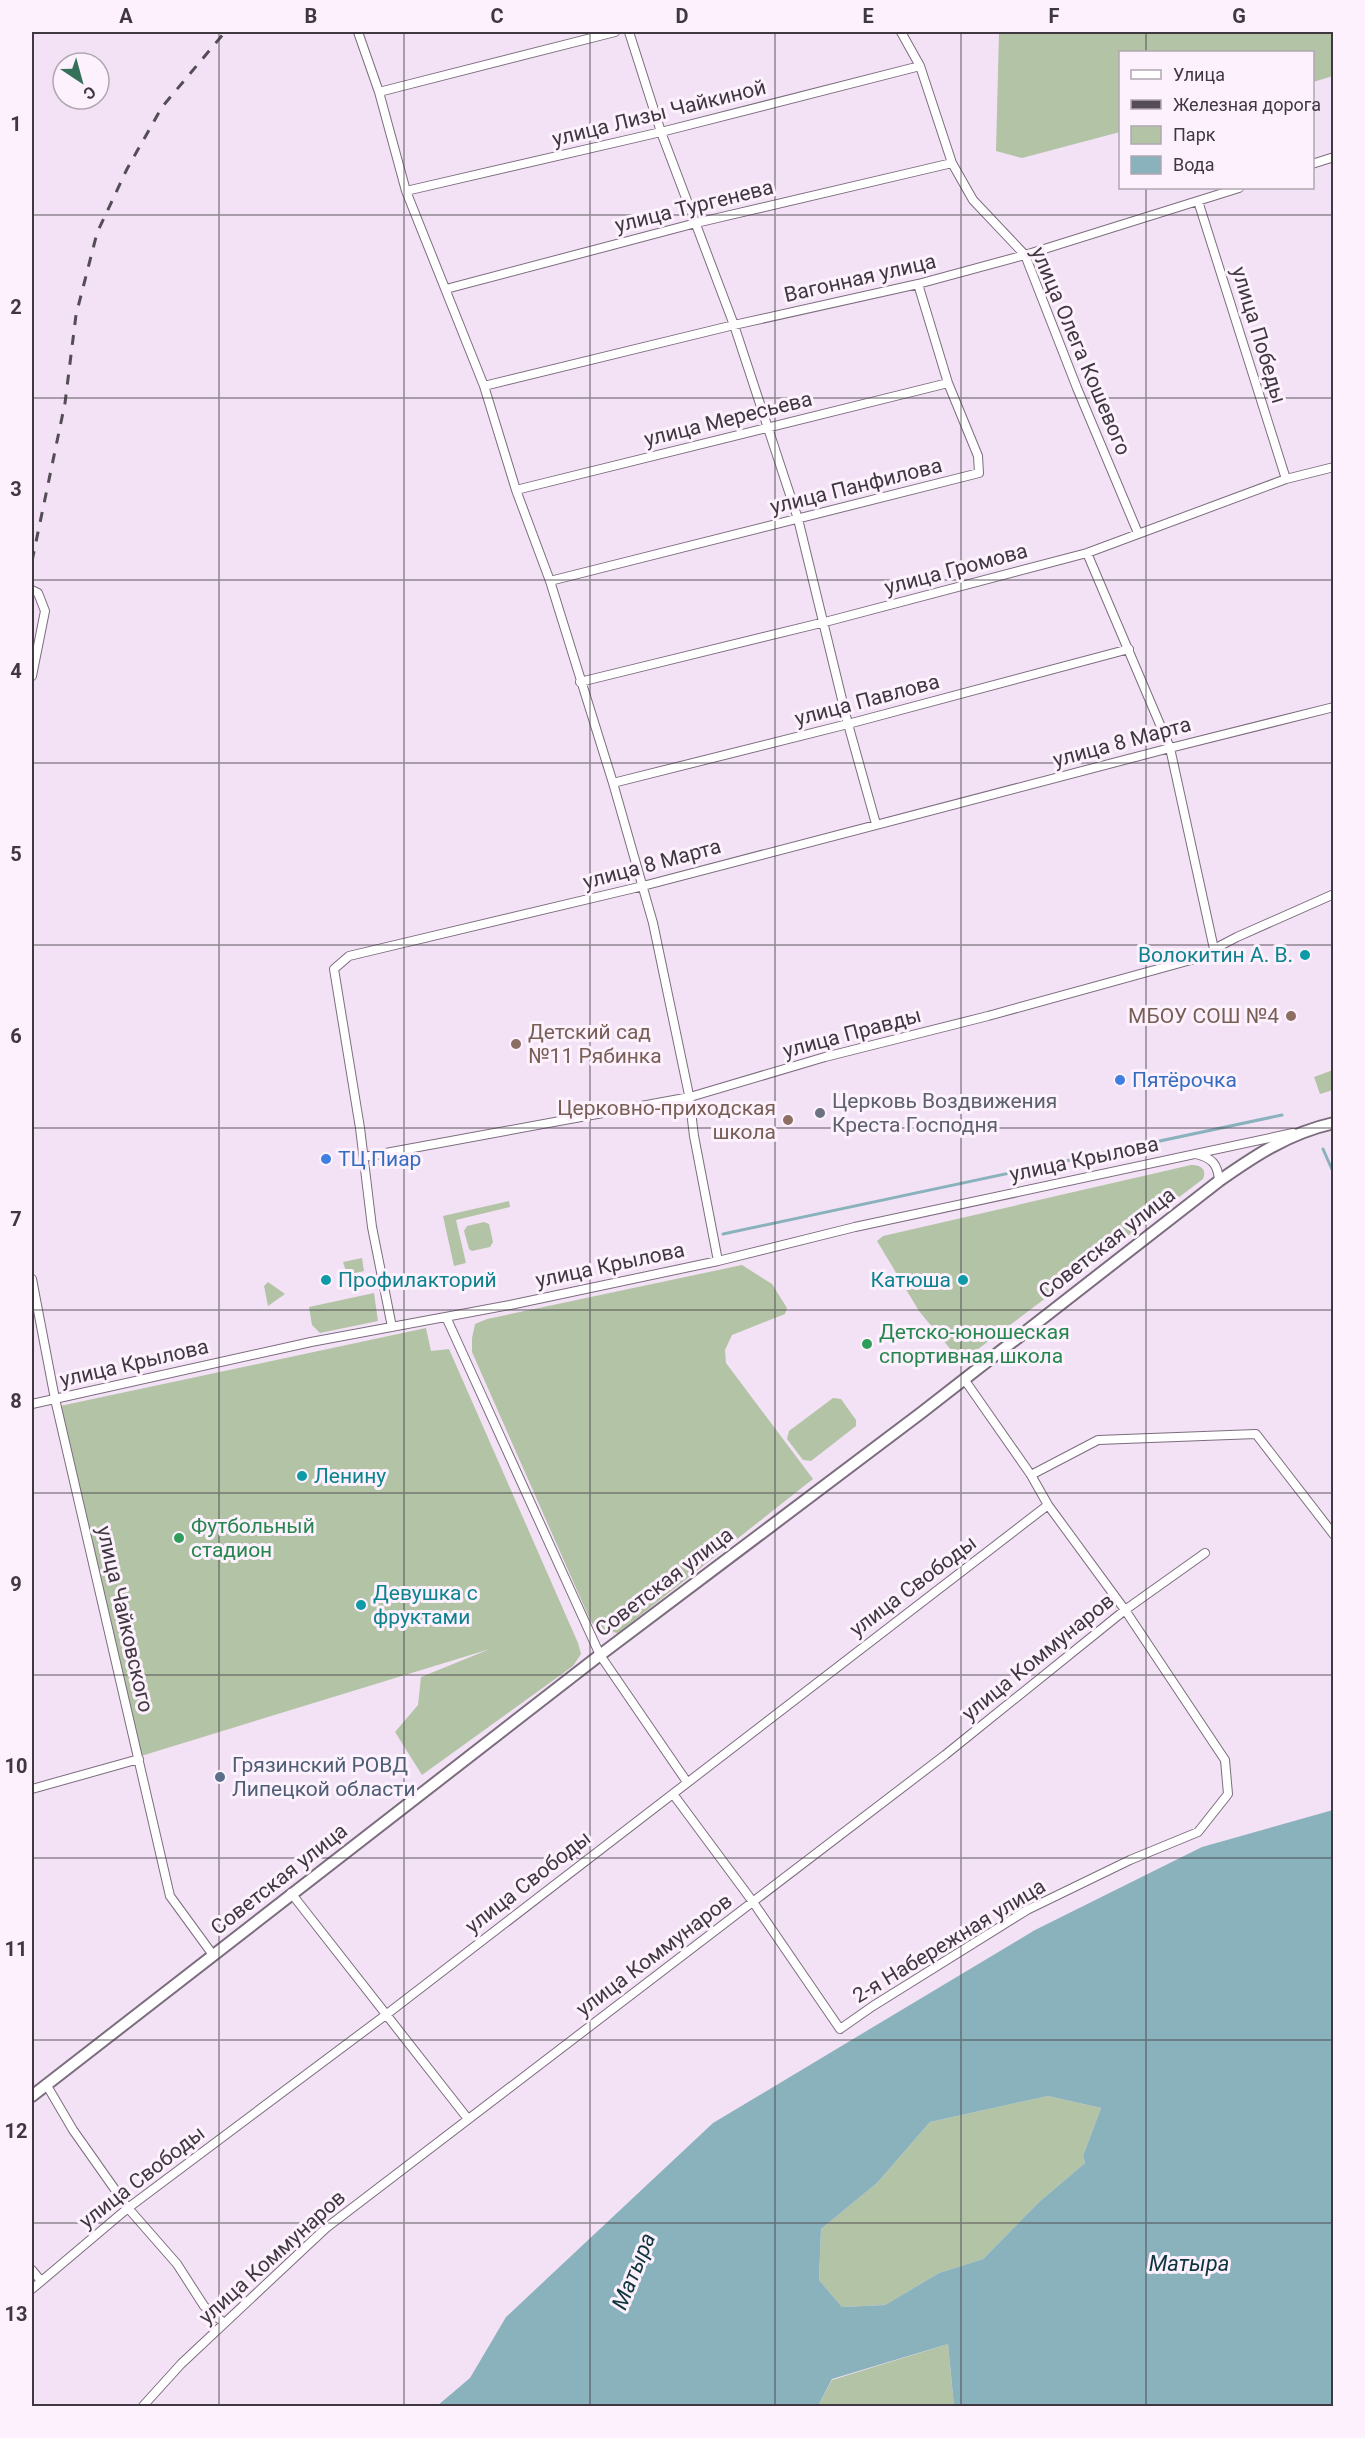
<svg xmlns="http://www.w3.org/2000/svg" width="1365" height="2438" viewBox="0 0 1365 2438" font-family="Roboto,sans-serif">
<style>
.green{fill:#b3c4a6}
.water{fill:#8ab2bc;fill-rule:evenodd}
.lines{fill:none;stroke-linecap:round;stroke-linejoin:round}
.stream{stroke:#8ab2bc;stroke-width:3}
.street-casing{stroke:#7c6d7e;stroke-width:10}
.secondary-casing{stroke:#7c6d7e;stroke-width:14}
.street{stroke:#fff;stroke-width:8}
.secondary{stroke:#fff;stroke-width:10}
.rail{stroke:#544c56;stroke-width:3;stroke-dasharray:10 10;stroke-linecap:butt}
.grid{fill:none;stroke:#3f3840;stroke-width:1.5;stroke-opacity:0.55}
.culture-dot{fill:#0f9aa8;stroke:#fcf1fd;stroke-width:2}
.education-dot{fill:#8d6e63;stroke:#fcf1fd;stroke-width:2}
.shop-dot{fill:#3f7fe0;stroke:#fcf1fd;stroke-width:2}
.worship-dot{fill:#6b7280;stroke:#fcf1fd;stroke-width:2}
.leisure-dot{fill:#2e9e5b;stroke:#fcf1fd;stroke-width:2}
.service-dot{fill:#5c6f8a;stroke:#fcf1fd;stroke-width:2}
.labels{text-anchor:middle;stroke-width:6;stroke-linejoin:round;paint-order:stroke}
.street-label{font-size:21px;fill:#3f3840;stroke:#fcf1fd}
.culture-label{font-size:21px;fill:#0d838f;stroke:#fcf1fd;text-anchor:start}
.education-label{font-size:21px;fill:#785e54;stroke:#fcf1fd;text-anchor:end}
.shop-label{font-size:21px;fill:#366cbe;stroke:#fcf1fd;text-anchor:start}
.worship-label{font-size:21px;fill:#5b616d;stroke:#fcf1fd;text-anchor:start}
.leisure-label{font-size:21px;fill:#27864d;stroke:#fcf1fd;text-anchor:start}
.service-label{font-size:21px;fill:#4e5e75;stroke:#fcf1fd;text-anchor:start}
.water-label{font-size:22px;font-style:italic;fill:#0e353d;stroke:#fcf1fd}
.neatline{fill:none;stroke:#3f3840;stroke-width:2}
.grid-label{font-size:20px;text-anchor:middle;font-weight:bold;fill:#3f3840}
</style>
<rect width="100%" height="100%" fill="#f3e2f5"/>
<path class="green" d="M999 32H1333V76L1313 82 1312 52H1120V132L1022 158 996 151Z
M1333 1070V1090L1320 1094 1314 1077Z
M1191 1165C1201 1165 1207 1169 1203 1179L961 1362 919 1311 877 1241 883 1236Z
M509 1201 510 1207 456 1220 466 1263 454 1266 443 1216Z
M484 1222 489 1224 493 1242 490 1247 472 1251 469 1249 464 1231 467 1226Z
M362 1258 364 1271 351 1274 346 1271 343 1262Z
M742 1265 772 1284 787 1308 785 1314 732 1335 725 1350 726 1363 813 1479 618 1633 599 1630 591 1622 472 1352V1338L475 1324 487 1319Z
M268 1282 285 1294 268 1306 264 1286Z
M374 1293 378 1321 320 1333 312 1325 309 1307Z
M426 1328 431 1351 449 1349 578 1643 581 1654 573 1666 422 1775 395 1732 418 1705 421 1677 490 1649 141 1756 60 1406Z
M833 1398 841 1399 856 1420V1426L811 1461 803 1460 787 1439 789 1431Z
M1048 2096 1101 2108 1083 2156 1085 2163 1039 2202 983 2259 939 2273 885 2305 842 2307 819 2280 821 2229 877 2183 930 2122Z
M948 2344 954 2406H818L832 2380Z"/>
<path class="water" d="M1333 1810V2406H954L948 2344 832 2379 818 2406H437L470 2378 506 2317 713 2123 1035 1930 1202 1847ZM1048 2096 1101 2108 1083 2156 1085 2163 1039 2202 983 2259 939 2273 885 2305 842 2307 819 2280 821 2229 877 2183 930 2122Z"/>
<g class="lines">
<path class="stream" d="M1323 1149 1334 1174
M723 1234 1282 1115"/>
<defs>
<path id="street" d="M358 32 379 92 406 191 484 386 516 490 550 581 613 783 653 923 689 1095 694 1136 718 1261
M629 32 661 132 734 325 798 519 848 724 876 824
M901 32 920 66 952 163 973 200 1025 255 1077 388 1138 533
M379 92 615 32
M1312 164 1334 157
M406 191 661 132 920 66
M1198 201 1286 479
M446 289 696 223 952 163
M484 386 734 325 918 284 1025 255 1239 188
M516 490 948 383
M1087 553 1170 748 1214 949
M550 581 979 473 978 456 948 383 918 284
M32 590 38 593 45 611 32 676
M580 682 825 622 1087 553 1286 479 1334 467
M613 783 848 724 1129 649
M1196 1154C1212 1158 1218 1164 1219 1181
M364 1157 690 1097 825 1057 988 1016 1209 955 1214 949 1237 937 1334 894
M32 1279 55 1399 170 1896 213 1955
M446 1317 600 1655 687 1782
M392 1327 372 1227 360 1128 334 969 349 956 639 887 1170 748 1334 707
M32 1404 311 1342 510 1305 718 1261 855 1227 1293 1133
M1031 1475 1098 1440 1256 1434 1334 1535
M32 1789 139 1759
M673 1794 753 1902 840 2029 873 2006 1027 1910 1130 1860 1198 1832 1228 1794 1225 1760 1125 1610 1048 1505 1031 1475 964 1379
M291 1893 468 2119
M46 2084 73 2130 128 2208 177 2264 204 2306 224 2323
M32 2270 41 2281
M32 2289 128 2208 387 2014 1048 1505
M143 2406 181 2364 326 2228 945 1755 1125 1610 1205 1553"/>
<path id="secondary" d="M32 2096 600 1655 921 1413 1219 1181C1256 1155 1289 1133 1334 1123"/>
</defs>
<use href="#street" class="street-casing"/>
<use href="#secondary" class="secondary-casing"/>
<use href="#street" class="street"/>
<use href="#secondary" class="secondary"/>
<path class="rail" d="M32 561 65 403 76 315 97 233 127 169 162 107 225 32"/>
</g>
<path class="grid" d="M219 32V2406M404 32V2406M590 32V2406M775 32V2406M961 32V2406M1146 32V52M1146 188V2406M32 215H1334M32 398H1334M32 580H1334M32 763H1334M32 945H1334M32 1128H1334M32 1310H1334M32 1493H1334M32 1675H1334M32 1858H1334M32 2040H1334M32 2223H1334"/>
<g class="culture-dot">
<circle cx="1305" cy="955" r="6"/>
<circle cx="326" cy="1280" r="6"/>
<circle cx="963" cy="1280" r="6"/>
<circle cx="302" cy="1476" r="6"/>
<circle cx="361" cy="1605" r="6"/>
</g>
<g class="education-dot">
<circle cx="1291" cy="1016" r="6"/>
<circle cx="516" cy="1044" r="6"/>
<circle cx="788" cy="1120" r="6"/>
</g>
<g class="shop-dot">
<circle cx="1120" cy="1080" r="6"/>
<circle cx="326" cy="1159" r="6"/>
</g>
<circle class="worship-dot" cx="820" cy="1113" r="6"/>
<g class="leisure-dot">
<circle cx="867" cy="1344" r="6"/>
<circle cx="179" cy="1538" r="6"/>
</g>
<circle class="service-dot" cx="220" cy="1777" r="6"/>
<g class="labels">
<g class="street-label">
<text transform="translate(659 113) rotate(-14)" y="7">улица Лизы Чайкиной</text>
<text transform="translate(694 206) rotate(-14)" y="7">улица Тургенева</text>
<text transform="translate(860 278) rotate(-13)" y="7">Вагонная улица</text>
<text transform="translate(1259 335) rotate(73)" y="7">улица Победы</text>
<text transform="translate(1081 351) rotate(67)" y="7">улица Олега Кошевого</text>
<text transform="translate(728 419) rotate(-14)" y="7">улица Мересьева</text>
<text transform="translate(856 486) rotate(-14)" y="7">улица Панфилова</text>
<text transform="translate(956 569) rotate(-15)" y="7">улица Громова</text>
<text transform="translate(867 700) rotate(-15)" y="7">улица Павлова</text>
<text transform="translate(1122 742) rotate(-15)" y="7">улица 8 Марта</text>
<text transform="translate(652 864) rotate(-15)" y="7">улица 8 Марта</text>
<text transform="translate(852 1033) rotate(-15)" y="7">улица Правды</text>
<text transform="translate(1084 1159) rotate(-12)" y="7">улица Крылова</text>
<text transform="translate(1107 1243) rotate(-38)" y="7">Советская улица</text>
<text transform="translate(610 1265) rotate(-12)" y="7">улица Крылова</text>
<text transform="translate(134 1363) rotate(-13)" y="7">улица Крылова</text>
<text transform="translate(664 1582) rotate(-37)" y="7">Советская улица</text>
<text transform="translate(913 1586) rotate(-37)" y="7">улица Свободы</text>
<text transform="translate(125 1619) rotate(77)" y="7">улица Чайковского</text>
<text transform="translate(1038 1657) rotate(-39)" y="7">улица Коммунаров</text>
<text transform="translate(279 1879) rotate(-38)" y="7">Советская улица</text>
<text transform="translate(528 1882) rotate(-38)" y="7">улица Свободы</text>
<text transform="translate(949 1941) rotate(-31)" y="7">2-я Набережная улица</text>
<text transform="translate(654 1955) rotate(-37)" y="7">улица Коммунаров</text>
<text transform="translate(142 2177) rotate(-38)" y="7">улица Свободы</text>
<text transform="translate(272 2257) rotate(-42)" y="7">улица Коммунаров</text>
</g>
<g class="culture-label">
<text x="1293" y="962" text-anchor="end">Волокитин А. В.</text>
<text x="338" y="1287">Профилакторий</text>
<text x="951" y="1287" text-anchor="end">Катюша</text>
<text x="314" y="1483">Ленину</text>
<text x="373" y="1600">Девушка с<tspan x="373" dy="24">фруктами</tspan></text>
</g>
<g class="education-label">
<text x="1279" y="1023">МБОУ СОШ №4</text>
<text x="528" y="1039" text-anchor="start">Детский сад<tspan x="528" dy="24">№11 Рябинка</tspan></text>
<text x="776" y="1115">Церковно-приходская<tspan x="776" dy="24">школа</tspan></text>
</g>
<g class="shop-label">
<text x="1132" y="1087">Пятёрочка</text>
<text x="338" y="1166">ТЦ Пиар</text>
</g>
<g class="worship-label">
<text x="832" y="1108">Церковь Воздвижения<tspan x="832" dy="24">Креста Господня</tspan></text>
</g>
<g class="leisure-label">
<text x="879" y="1339">Детско-юношеская<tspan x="879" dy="24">спортивная школа</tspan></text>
<text x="191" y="1533">Футбольный<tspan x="191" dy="24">стадион</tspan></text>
</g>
<g class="service-label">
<text x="232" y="1772">Грязинский РОВД<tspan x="232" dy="24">Липецкой области</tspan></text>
</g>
<g class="water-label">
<text x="1189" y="2271">Матыра</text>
<text transform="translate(633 2271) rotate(-68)" y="8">Матыра</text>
</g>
</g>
<rect width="1365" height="2438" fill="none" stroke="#fcf1fd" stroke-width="66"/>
<rect x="1119" y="51" width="195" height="138" fill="#fcf1fd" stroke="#b0a7b1" stroke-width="1.5"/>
<rect x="1131" y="70" width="30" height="9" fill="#ffffff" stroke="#b0a7b1" stroke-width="1.5"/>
<text x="1173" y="81" font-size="18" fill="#3f3840">Улица</text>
<rect x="1131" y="100" width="30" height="9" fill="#544c56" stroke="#b0a7b1" stroke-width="1.5"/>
<text x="1173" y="111" font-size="18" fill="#3f3840">Железная дорога</text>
<rect x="1131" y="126" width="30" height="18" fill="#b3c4a6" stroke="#b0a7b1" stroke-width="1.5"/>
<text x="1173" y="141" font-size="18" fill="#3f3840">Парк</text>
<rect x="1131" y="156" width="30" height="18" fill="#8ab2bc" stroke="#b0a7b1" stroke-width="1.5"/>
<text x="1173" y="171" font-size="18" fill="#3f3840">Вода</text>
<g transform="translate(81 81) rotate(144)"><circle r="28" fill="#fcf1fd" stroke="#b0a7b1" stroke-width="1.5"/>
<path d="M0-4.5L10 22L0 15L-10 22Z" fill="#35705a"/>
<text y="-9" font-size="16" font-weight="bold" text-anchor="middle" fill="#3f3840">С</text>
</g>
<rect x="33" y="33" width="1299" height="2372" class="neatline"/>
<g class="grid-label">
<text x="126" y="23">A</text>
<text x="311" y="23">B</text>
<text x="497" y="23">C</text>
<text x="682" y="23">D</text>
<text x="868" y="23">E</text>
<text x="1054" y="23">F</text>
<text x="1239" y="23">G</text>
<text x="16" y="131">1</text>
<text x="16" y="314">2</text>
<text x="16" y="496">3</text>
<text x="16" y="678">4</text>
<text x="16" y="861">5</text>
<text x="16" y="1043">6</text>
<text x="16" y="1226">7</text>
<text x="16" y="1408">8</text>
<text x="16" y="1591">9</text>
<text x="16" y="1773">10</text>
<text x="16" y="1956">11</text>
<text x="16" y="2138">12</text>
<text x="16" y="2321">13</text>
</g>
</svg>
